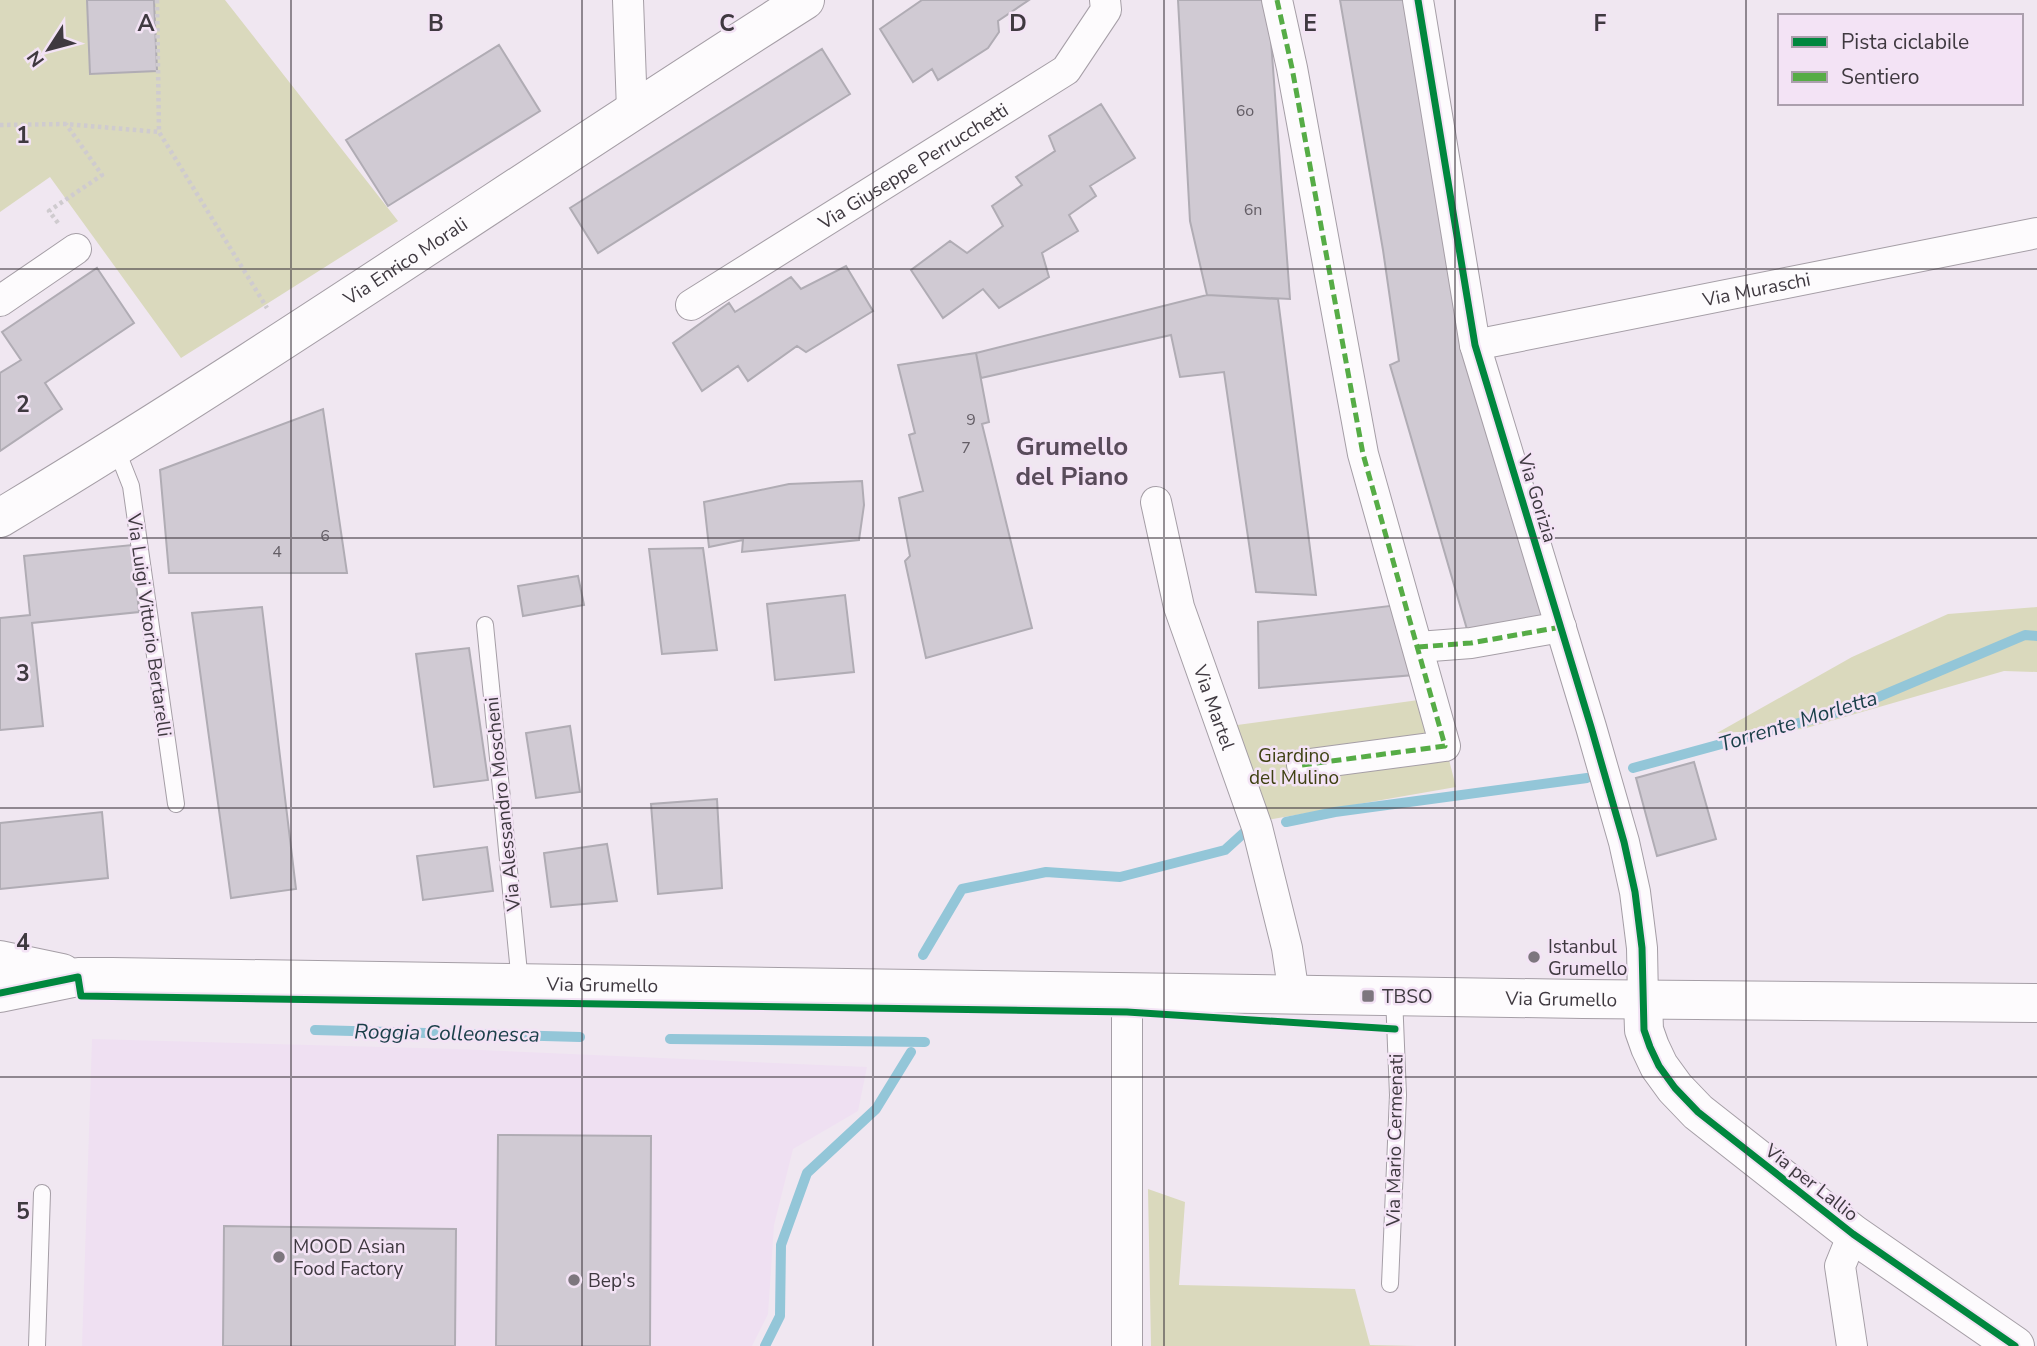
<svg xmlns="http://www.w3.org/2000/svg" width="2037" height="1346" viewBox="0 0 2037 1346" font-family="'Nunito Sans',sans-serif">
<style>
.built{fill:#efe0f2}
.green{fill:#dad9bd}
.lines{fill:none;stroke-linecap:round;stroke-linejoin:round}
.stream{stroke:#93c6d8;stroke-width:10}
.building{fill:#d0cad3;stroke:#b0acb4;stroke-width:2}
.lane-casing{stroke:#a59ea6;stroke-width:18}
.street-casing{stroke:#a59ea6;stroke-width:32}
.secondary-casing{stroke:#a59ea6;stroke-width:40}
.primary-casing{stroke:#a59ea6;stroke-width:40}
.path{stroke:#cfcbcf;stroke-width:4.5;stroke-dasharray:3.5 3.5;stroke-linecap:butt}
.lane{stroke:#fdfbfd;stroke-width:16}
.street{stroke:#fdfbfd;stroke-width:30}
.secondary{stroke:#fdfbfd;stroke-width:38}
.primary{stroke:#fdfbfd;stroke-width:38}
.quiet{stroke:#56ac46;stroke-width:5;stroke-dasharray:10 5;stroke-linecap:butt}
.cycleway-casing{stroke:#f3e3f5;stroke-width:11}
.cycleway{stroke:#00873e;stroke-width:7}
.grid{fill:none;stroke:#3f3940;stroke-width:2;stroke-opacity:0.55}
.poi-dot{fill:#7d767e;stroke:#f3e3f5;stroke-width:2.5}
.labels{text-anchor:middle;stroke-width:5;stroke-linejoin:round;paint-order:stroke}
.number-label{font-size:16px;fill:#635d65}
.street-label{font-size:19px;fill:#3f3940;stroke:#f3e3f5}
.park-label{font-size:19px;fill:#3f4112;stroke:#f3e3f5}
.poi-label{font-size:19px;fill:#3f3940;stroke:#f3e3f5;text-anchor:start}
.water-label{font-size:21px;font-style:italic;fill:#1a3f49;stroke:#f3e3f5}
.district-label{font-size:26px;font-weight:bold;fill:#584b5a;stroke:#f3e3f5}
.grid-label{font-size:23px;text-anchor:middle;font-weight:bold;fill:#3f3940;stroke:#f3e3f5;stroke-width:5;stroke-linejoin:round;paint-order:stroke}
</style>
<rect width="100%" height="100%" fill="#f0e7f1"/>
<path class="built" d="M92 1039 457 1049 867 1067 858 1111 793 1149 774 1225 768 1314 752 1346H82Z"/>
<path class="green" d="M0 0H225L398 221 181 358 50 177 0 212Z
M2037 607V672L2004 671 1803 729 1717 733 1852 657 1948 614Z
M1433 698 1456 787 1261 821 1230 726Z
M1148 1189 1185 1202 1179 1285 1355 1289 1370 1345 1417 1346H1151Z"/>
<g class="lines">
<path class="stream" d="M1633 768 1850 709 2025 635 2037 636
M1286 822 1335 812 1587 778
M923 955 962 889 1046 872 1120 877 1225 850 1247 830
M315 1030 580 1037
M670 1039 925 1042
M765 1346 780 1316 781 1245 807 1173 876 1109 911 1052"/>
</g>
<path class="building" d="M87 0H154L157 71 90 74Z
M922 0H1029L998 21 999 32 988 48 938 80 932 69 913 82 880 29Z
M1178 0H1268L1290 299 1207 295 1190 221Z
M1340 0H1410L1551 627 1471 643 1390 365 1399 361 1383 250Z
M499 45 540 111 388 206 346 140Z
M822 49 850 94 598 253 570 208Z
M1101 104 1135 158 1090 186 1096 196 1069 215 1078 231 1042 253 1049 277 999 308 983 289 943 318 911 270 950 241 967 253 1003 226 992 206 1022 185 1016 177 1055 151 1049 136Z
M846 266 873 311 806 352 797 346 748 381 738 366 702 391 673 343 729 303 735 312 791 277 801 289Z
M97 268 134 323 45 383 62 409 0 451V373L21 360 2 332Z
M1207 295 1278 299 1316 595 1256 592 1224 372 1180 377 1171 335 981 378 976 353Z
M976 353 989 422 982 424 1032 628 926 658 905 561 910 556 899 498 923 491 909 435 915 433 898 365Z
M323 409 347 573H169L160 470Z
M862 481 864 505 859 540 742 552 743 540 709 547 704 502 789 484Z
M132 545 139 612 32 623 43 726 0 730V618L30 615 24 556Z
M703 548 717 650 662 654 649 549Z
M578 576 584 605 523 616 518 586Z
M845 595 854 672 775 680 767 604Z
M1406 604 1426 674 1259 688 1258 622Z
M262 607 296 889 231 898 192 613Z
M469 648 488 780 434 787 416 654Z
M570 726 580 792 536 798 526 733Z
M1694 762 1716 839 1657 856 1636 778Z
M717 799 722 888 658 894 651 804Z
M102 812 108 878 0 889V823Z
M607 844 617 901 551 907 544 853Z
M487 847 493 891 423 900 417 856Z
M498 1135 651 1136 650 1346H496Z
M224 1226 456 1229 455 1346H223Z"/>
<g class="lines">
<defs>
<path id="lane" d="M116 448 131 486 176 804
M485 625 520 983
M1390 1284 1398 1095 1394 996
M37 1346 42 1193"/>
<g id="street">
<path d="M628 0 632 110"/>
<path d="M1277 0 1292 68 1363 454 1445 746 1302 765"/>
<path d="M1418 0 1475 345 1591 727 1624 842 1635 892 1642 948 1643 1000"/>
<path d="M0 301 76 249"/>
<path id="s1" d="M691 305 1066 70 1106 10 1105 0"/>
<path id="s2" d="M1475 345 2037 233"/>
<path id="s3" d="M1156 502 1179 607 1257 827 1287 948 1294 995"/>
<path d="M1418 647 1471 643 1561 627"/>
<path d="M1127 992V1346"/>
<path d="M1852 1346 1840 1266 1853 1234"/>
</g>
<g id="secondary">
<path id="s4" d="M0 518C274 353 536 171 805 0"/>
<path d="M1643 1000 1644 1030 1650 1047 1659 1066 1675 1088 1698 1112 1853 1234 2015 1346"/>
</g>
<g id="primary">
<path d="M0 960 62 973"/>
<path id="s5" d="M0 993 78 977H112L1583 999 2037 1003"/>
</g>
</defs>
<use href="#lane" class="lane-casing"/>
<use href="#street" class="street-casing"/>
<use href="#secondary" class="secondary-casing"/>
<use href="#primary" class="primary-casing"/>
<path class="path" d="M157 0 159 132 267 308
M0 125 66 124 159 132
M58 223 49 211 102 175 66 124"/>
<use href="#lane" class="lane"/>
<use href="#street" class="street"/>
<use href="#secondary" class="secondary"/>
<use href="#primary" class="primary"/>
<path class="quiet" d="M1277 0 1292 68 1363 454 1445 746 1302 765
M1418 647 1471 643 1561 627"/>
<defs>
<path id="cycleway" d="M1418 0 1475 345 1591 727 1624 842 1635 892 1642 948 1644 1030 1650 1047 1659 1066 1675 1088 1698 1112 1853 1234 2015 1346
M0 993 78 977 81 996 1127 1012 1395 1029"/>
</defs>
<use href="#cycleway" class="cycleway-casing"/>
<use href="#cycleway" class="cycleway"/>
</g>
<path class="grid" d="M291 0V1346M582 0V1346M873 0V1346M1164 0V1346M1455 0V1346M1746 0V1346M0 269H2037M0 538H2037M0 808H2037M0 1077H2037"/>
<g class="poi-dot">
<circle cx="1534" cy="957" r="7"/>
<rect x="1361" y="989" width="14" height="14" rx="3.5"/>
<circle cx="279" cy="1257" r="7"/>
<circle cx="574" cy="1280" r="7"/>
</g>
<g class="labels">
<g class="number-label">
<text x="1245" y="116">6o</text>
<text x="1253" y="215">6n</text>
<text x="971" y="425">9</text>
<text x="966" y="453">7</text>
<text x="325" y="541">6</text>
<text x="277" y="557">4</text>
</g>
<g class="street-label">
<text dy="7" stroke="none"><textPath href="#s1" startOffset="262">Via Giuseppe Perrucchetti</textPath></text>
<text dy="7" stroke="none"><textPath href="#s4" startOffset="480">Via Enrico Morali</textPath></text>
<text dy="7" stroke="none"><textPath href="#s2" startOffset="287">Via Muraschi</textPath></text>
<text transform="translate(1538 498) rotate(73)" y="7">Via Gorizia</text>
<text transform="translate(150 625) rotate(82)" y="7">Via Luigi Vittorio Bertarelli</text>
<text dy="7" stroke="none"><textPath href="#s3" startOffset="214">Via Martel</textPath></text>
<text transform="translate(502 804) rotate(-96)" y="7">Via Alessandro Moscheni</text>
<text dy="7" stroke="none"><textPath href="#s5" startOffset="604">Via Grumello</textPath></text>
<text dy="7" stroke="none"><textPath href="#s5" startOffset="1563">Via Grumello</textPath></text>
<text transform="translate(1394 1140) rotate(-89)" y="7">Via Mario Cermenati</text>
<text transform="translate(1812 1182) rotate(38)" y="7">Via per Lallio</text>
</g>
<g class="park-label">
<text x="1294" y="762">Giardino<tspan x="1294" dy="22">del Mulino</tspan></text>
</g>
<g class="poi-label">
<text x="1548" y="953">Istanbul<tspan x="1548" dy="22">Grumello</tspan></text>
<text x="1382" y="1003">TBSO</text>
<text x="293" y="1253">MOOD Asian<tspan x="293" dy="22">Food Factory</tspan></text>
<text x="588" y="1287">Bep's</text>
</g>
<g class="water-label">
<text transform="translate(1798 721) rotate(-17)" y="7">Torrente Morletta</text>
<text transform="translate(447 1033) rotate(1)" y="7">Roggia Colleonesca</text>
</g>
<g class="district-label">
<text x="1072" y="455">Grumello<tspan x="1072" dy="30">del Piano</tspan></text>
</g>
</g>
<g class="grid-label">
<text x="146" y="31">A</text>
<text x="436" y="31">B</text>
<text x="727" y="31">C</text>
<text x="1018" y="31">D</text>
<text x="1310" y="31">E</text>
<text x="1600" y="31">F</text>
<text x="23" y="143">1</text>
<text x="23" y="412">2</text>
<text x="23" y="681">3</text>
<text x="23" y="950">4</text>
<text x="23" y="1219">5</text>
</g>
<rect x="1778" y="14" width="245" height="91" fill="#f3e3f5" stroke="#ab9fad" stroke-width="2"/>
<rect x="1792" y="37" width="35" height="10" fill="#00873e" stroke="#ab9fad" stroke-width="2"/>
<text x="1841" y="49" font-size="21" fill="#3f3940">Pista ciclabile</text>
<rect x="1792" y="72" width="35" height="10" fill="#56ac46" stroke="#ab9fad" stroke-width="2"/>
<text x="1841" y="84" font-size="21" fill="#3f3940">Sentiero</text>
<g transform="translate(49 49) rotate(234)" stroke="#f3e3f5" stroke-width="5" paint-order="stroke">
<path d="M0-5L12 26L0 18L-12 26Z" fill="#3f3940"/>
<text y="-10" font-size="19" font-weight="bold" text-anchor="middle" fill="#3f3940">N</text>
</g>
</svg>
